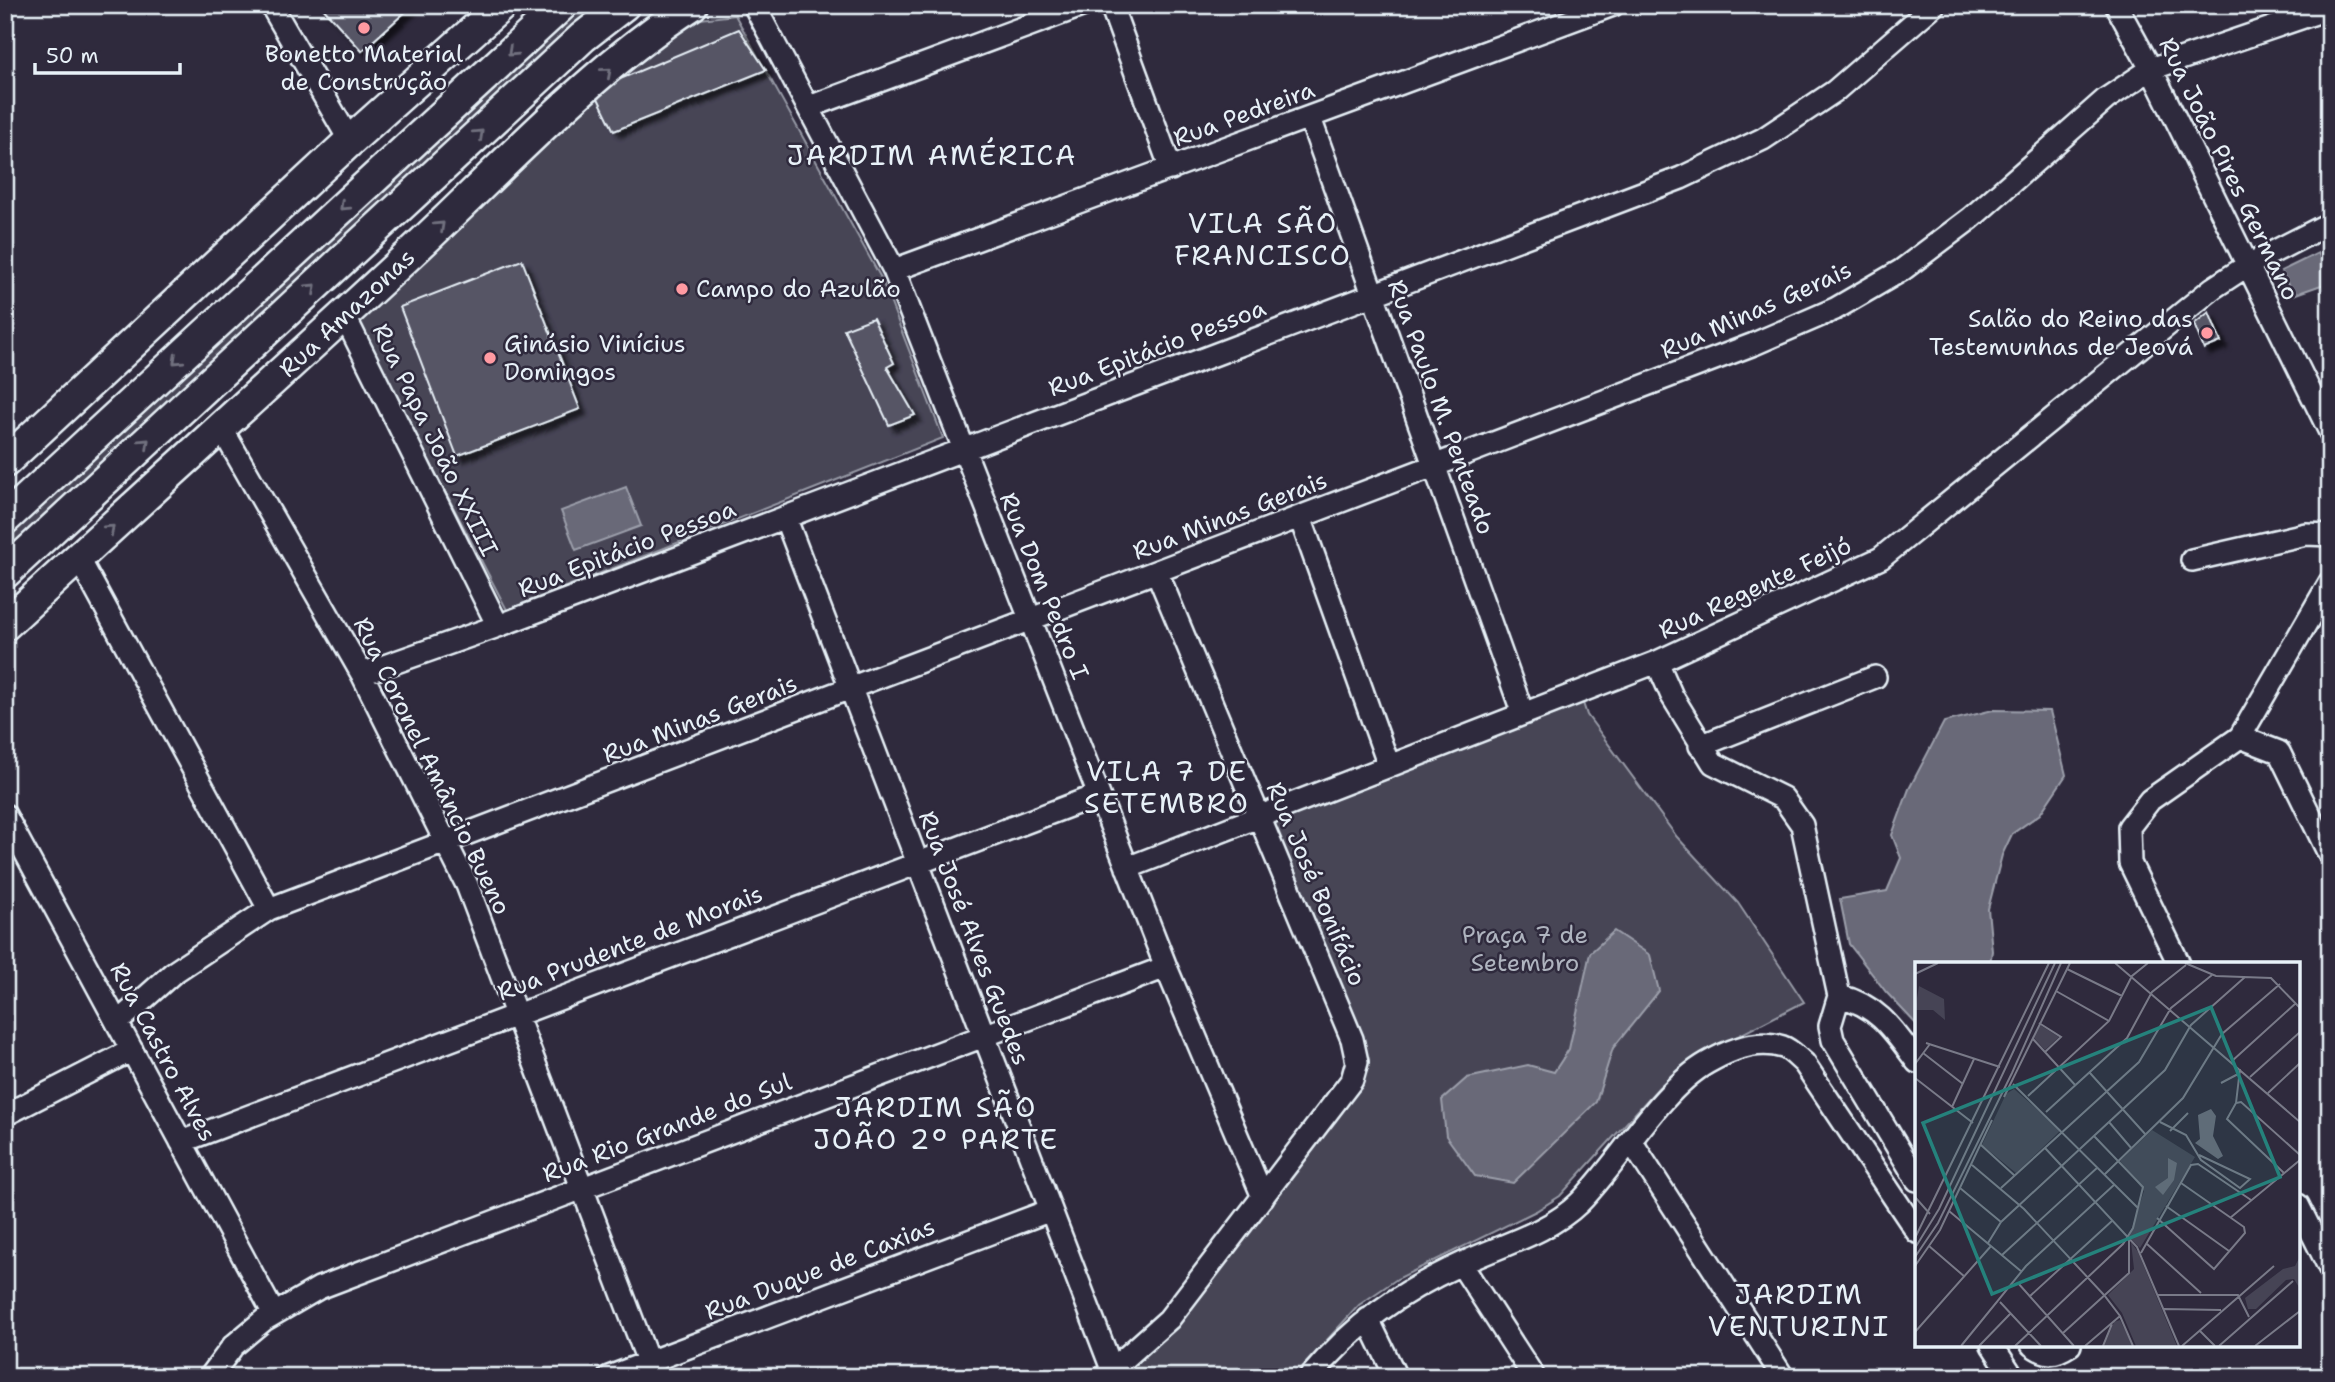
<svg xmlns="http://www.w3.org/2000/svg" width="2335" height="1382" viewBox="0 0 2335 1382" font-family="'Shantell Sans',sans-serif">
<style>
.green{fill:#464455;stroke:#979aa6;stroke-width:2}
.water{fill:#696978;stroke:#9c9fab;stroke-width:2}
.building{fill:#575565;stroke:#e8f1f8;stroke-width:2;filter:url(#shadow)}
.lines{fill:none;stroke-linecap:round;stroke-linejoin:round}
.street-casing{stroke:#e8f1f8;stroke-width:26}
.secondary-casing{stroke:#e8f1f8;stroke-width:35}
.street{stroke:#2f2a3d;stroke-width:21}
.secondary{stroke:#2f2a3d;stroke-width:30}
.oneway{stroke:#70707e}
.poi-dot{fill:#ff9aa2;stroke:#2f2a3d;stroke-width:2.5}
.labels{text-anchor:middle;stroke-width:5;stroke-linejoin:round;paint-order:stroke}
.poi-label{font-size:24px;fill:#e8f1f8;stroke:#2f2a3d;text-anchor:start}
.street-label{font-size:24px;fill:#e8f1f8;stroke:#2f2a3d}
.park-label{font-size:24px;fill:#afb4bf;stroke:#2f2a3d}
.quarter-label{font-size:28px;letter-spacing:2px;fill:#e8f1f8;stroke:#2f2a3d}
.inset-road{fill:none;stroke:#797a88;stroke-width:2}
.view{fill:#25827c;fill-opacity:0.15;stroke:#25827c;stroke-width:3.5}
.inset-edge{fill:none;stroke:#e8f1f8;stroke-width:3.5}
</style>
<defs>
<filter id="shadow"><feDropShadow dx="6" dy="6" stdDeviation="2" flood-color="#0009"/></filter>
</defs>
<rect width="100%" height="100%" fill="#2f2a3d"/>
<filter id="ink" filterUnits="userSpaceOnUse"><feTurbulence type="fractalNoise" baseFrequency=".0143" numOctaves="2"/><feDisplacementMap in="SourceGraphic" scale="14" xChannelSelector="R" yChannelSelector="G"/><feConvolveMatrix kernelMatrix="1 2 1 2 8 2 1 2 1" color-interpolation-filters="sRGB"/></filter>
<g filter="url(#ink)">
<path class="green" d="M569 5H607L5 561V527Z
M735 15 881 278 943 438 507 610 355 319 664 34 700 19Z
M1580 694 1587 715 1677 837 1738 903 1804 1002 1701 1055 1659 1087 1560 1196 1536 1211 1397 1279 1359 1305 1293 1377H1120L1360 1061 1269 816Z"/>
<path class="water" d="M2318 253 2330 274V282L2293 295 2281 271Z
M626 487 641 526 576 550 561 511Z
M1993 710 2050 711 2066 775 2040 814 2012 834 2002 855 1988 909 1992 951 1990 964H1917V1025L1886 992 1849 944 1840 899 1887 891 1901 858 1892 835 1909 789 1944 722Z
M1614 931 1650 955 1659 991 1613 1048 1596 1102 1513 1183 1475 1176 1446 1136 1442 1100 1467 1078 1528 1065 1554 1072 1569 1049 1590 953Z"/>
<path class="building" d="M320 5H413L362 51Z
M739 29 766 70 614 131 594 90Z
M522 260 580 409 457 456 400 307Z
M2209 312 2221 342 2204 349 2194 324Z
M873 318 894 363 887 367 915 415 889 425 844 329Z"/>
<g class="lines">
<defs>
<path id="street" d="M271 5 350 141
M754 5 894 270 1166 967 1263 1197
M1111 5 1171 169
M2116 5 2151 69 2330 432
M809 107 1084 5
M1310 118 1523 714
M894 270 1613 5
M344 315 498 626
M222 429 362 674 467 885 654 1377
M785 517 1115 1377
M1300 517 1389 766
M78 557 269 909
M2192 560 2306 534 2330 535
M1657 662 1672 696 1713 763 1783 798 1802 825 1839 996 1830 1026 1833 1040 1917 1180
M362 674 498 626 1681 178 1763 139 1835 91 1934 5
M2240 737 2279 752 2330 856
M1700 746 1875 677
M5 815 274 1314
M1127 868 1657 662 1881 558 2213 288 2248 265 2330 223
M2179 964 2130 863 2129 827 2150 800 2240 737 2330 582
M1839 996C1878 1005 1894 1031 1917 1062
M118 1022 173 973 269 909 1754 344 1835 309 1902 270 1971 218 2106 99 2151 69 2330 8
M5 1115 132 1050
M1631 1141 1783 1377
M181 1142 1098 795
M2298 1205 2330 1269
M1461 1264 1534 1377
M1368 1319 1396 1377
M1992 1345 2013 1377
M2032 1345C2047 1356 2055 1355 2070 1345
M210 1377 233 1346 264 1320 319 1288 1166 967
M609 1377 1051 1210
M1104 1377 1169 1319 1352 1080 1357 1062 1352 1039 1157 572
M1310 1377C1355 1324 1398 1293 1461 1264 1500 1245 1547 1234 1579 1203 1618 1164 1660 1090 1707 1063 1729 1050 1758 1039 1783 1047 1790 1049 1798 1058 1804 1063L1917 1232"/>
<path id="secondary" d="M5 462 350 141 502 5
M5 519 562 5
M5 573 583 37 624 5
M5 625C140 500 277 378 411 253 499 171 591 70 692 5"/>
</defs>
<use href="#street" class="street-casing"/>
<use href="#secondary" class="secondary-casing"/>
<use href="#street" class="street"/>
<use href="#secondary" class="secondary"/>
</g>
<defs><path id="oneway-chevron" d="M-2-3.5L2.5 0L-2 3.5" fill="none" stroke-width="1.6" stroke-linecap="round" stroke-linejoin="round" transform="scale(1.75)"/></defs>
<g class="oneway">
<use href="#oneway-chevron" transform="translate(512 52) rotate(137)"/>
<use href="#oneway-chevron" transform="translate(607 72) rotate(-41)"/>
<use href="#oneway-chevron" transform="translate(479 134) rotate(-43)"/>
<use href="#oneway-chevron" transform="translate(344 206) rotate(137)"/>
<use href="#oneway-chevron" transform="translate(440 226) rotate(-43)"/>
<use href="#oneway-chevron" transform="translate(312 288) rotate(-43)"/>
<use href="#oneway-chevron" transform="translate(177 360) rotate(137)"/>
<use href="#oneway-chevron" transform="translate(145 443) rotate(-43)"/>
<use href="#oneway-chevron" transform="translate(110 529) rotate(-42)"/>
</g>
</g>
<g class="poi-dot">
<circle cx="364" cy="28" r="7"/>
<circle cx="682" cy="289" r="7"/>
<circle cx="2207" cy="333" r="7"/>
<circle cx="490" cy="358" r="7"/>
</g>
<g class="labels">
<g class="poi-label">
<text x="364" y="62" text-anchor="middle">Bonetto Material<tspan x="364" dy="28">de Construção</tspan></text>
<text x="696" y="297">Campo do Azulão</text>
<text x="2193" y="327" text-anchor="end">Salão do Reino das<tspan x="2193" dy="28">Testemunhas de Jeová</tspan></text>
<text x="504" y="352">Ginásio Vinícius<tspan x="504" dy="28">Domingos</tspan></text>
</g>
<g class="street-label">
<text transform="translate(1244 114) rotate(-20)" y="8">Rua Pedreira</text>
<text transform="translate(2229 169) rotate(64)" y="8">Rua João Pires Germano</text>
<text transform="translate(1756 310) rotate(-24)" y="8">Rua Minas Gerais</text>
<text transform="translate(347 313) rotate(-43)" y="8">Rua Amazonas</text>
<text transform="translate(1157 348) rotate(-21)" y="8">Rua Epitácio Pessoa</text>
<text transform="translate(1441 407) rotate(70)" y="8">Rua Paulo M. Penteado</text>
<text transform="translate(435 440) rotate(64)" y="8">Rua Papa João XXIII</text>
<text transform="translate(1230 516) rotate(-21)" y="8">Rua Minas Gerais</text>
<text transform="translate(627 549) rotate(-21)" y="8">Rua Epitácio Pessoa</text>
<text transform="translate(1044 586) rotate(68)" y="8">Rua Dom Pedro I</text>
<text transform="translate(1755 588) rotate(-25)" y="8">Rua Regente Feijó</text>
<text transform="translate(700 719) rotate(-21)" y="8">Rua Minas Gerais</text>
<text transform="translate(432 766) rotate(64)" y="8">Rua Coronel Amâncio Bueno</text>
<text transform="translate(1316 884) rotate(67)" y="8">Rua José Bonifácio</text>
<text transform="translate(974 938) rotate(69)" y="8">Rua José Alves Guedes</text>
<text transform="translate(630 943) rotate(-21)" y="8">Rua Prudente de Morais</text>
<text transform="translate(163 1052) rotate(62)" y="8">Rua Castro Alves</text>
<text transform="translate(667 1128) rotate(-21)" y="8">Rua Rio Grande do Sul</text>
<text transform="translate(820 1269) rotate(-21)" y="8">Rua Duque de Caxias</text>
</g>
<g class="park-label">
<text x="1525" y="943">Praça 7 de<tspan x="1525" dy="28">Setembro</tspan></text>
</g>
<g class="quarter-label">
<text x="932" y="165">JARDIM AMÉRICA</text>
<text x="1263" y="233">VILA SÃO<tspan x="1263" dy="32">FRANCISCO</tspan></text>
<text x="1167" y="781">VILA 7 DE<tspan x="1167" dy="32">SETEMBRO</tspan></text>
<text x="936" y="1117">JARDIM SÃO<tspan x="936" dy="32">JOÃO 2° PARTE</tspan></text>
<text x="1799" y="1304">JARDIM<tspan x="1799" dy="32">VENTURINI</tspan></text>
</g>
</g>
<g transform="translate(1915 962)">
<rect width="385" height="385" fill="#2f2a3d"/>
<path d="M4 24 29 37 30 58 18 48H0ZM385 294V327L379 317 371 318 341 347H333L330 336 368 307 380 304Z" fill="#464455"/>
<path d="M125 63 144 75 130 88 119 76ZM99 127 146 168 101 211 67 183 91 132ZM237 168 280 195 225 286 214 275 229 229 205 199ZM216 280 223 290 262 384H221L207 351 193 333 219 307ZM205 358 218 384H189L199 360Z" fill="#464455"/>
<path d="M296 147 301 154 298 174 308 194 303 197 280 181 285 177 283 153ZM253 196 262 201 259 218 248 233 240 225 253 216Z" fill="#696978"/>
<path class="inset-road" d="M200 1 385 160M270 1 301 14 356 16 385 46M152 7 207 34M0 12 23 1M141 29 194 59M124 61 146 75 130 90M118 77 161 124M11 81 85 105M8 91 48 122M317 99 381 41M0 102 15 82M325 107 321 141 312 157 369 211M175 111 231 173M335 115 385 70M0 116 58 161M306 121 325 111M98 122 223 246M353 131 385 101M113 134 194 59 217 14 233 1M89 135 155 1M321 141 326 140 385 193M37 145 59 97M131 150 212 76 237 30 271 3M194 160 217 187M245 160 271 173 286 198 325 226 335 217 284 193M255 169 273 151M66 183 100 214M130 186 222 285 264 384M57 203 109 247 189 333 205 354 218 384M190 212 268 136 307 72 365 22M45 226 86 260M86 226 224 100 256 46 297 13M0 235 15 252M251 244 314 289M34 249 107 310M242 256 299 307 330 271 329 265 266 221M315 256 385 198M0 276 134 1M73 281 86 260 250 108 276 63 330 15M232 282 286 331M14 284 50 315M0 286 24 247 140 1M226 291 276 203 283 202 336 238M87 293 183 205M0 295 23 261 97 111 146 1M0 304 25 268 77 158M103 321 159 384M243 333H323L334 355M114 335 198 258M85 340 126 384M249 347 306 348M284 368 300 384M0 370 76 284M148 371 214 311V275M46 384 111 304 200 222M64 384 96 351M100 384 208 282 218 266 228 225 179 174M170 384 205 354M188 384 197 362M267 384 359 304M304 384 378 319M340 384 385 349"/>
<path class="view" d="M296 45 365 215 77 332 8 161Z"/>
<rect width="385" height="385" class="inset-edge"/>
</g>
<rect width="2335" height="1382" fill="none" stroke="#2f2a3d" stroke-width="28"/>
<rect x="14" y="14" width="2307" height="1354" fill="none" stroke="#e8f1f8" stroke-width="2.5" filter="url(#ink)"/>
<path d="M35 63v10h145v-10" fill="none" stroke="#e8f1f8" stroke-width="3.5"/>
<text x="46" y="63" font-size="21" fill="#e8f1f8" stroke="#2f2a3d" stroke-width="5" paint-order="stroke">50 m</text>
</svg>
